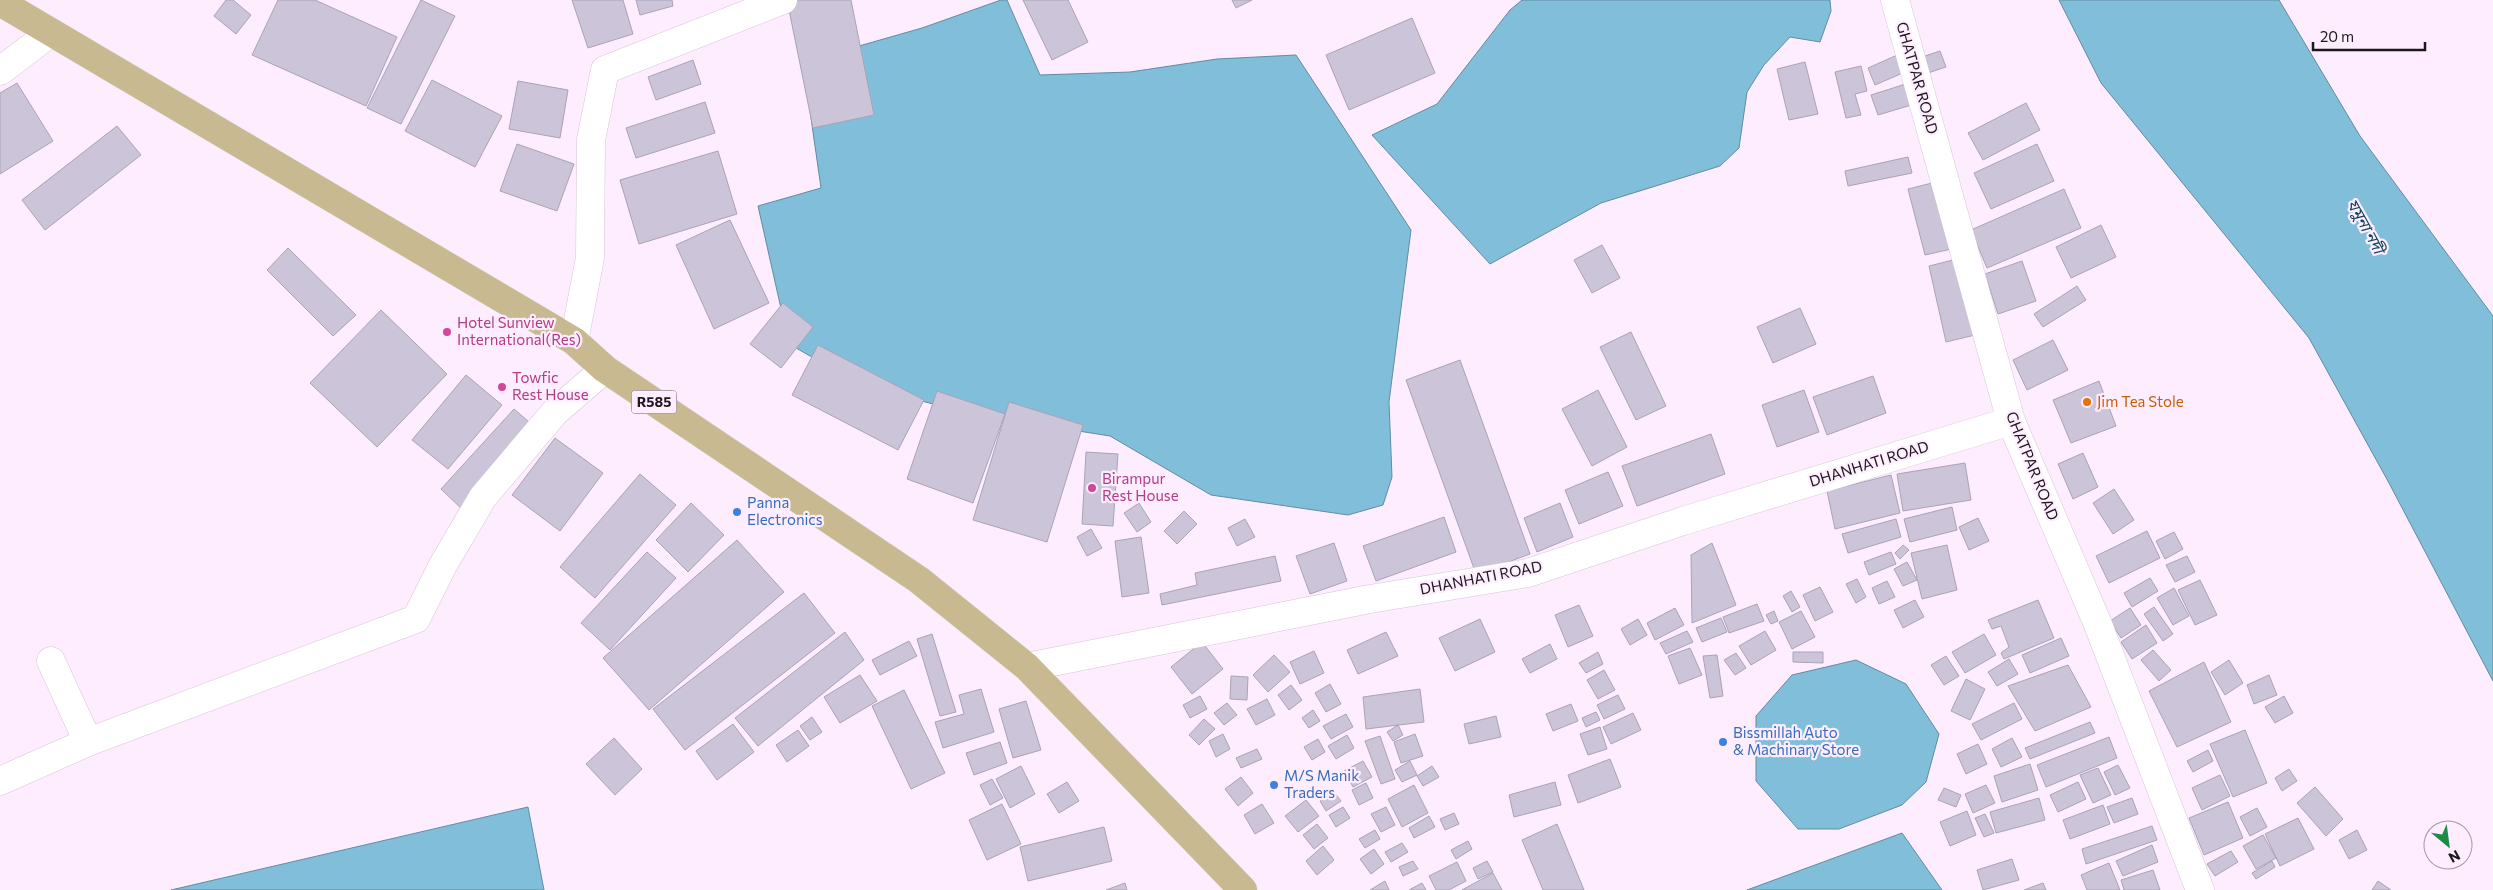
<svg xmlns="http://www.w3.org/2000/svg" width="2493" height="890" viewBox="0 0 2493 890" font-family="Commissioner,'Noto Sans Bengali',sans-serif">
<style>
.water{fill:#80beda;stroke:#628ca1}
.building{fill:#ccc4d8;stroke:#aaa2b6}
.lines{fill:none;stroke-linecap:round;stroke-linejoin:round}
.minor-casing{stroke:#d6c5d6;stroke-width:29}
.major-casing{stroke:#dfdfdf;stroke-width:29}
.minor{stroke:#fff;stroke-width:28}
.major{stroke:#c8b991;stroke-width:28}
.hotel-dot{fill:#d1479c;stroke:#feedfe;stroke-width:2}
.food-dot{fill:#e8710a;stroke:#feedfe;stroke-width:2}
.shop-dot{fill:#3f7fe0;stroke:#feedfe;stroke-width:2}
.labels{text-anchor:middle;stroke-width:4.5;stroke-linejoin:round;paint-order:stroke}
.shield{fill:#feedfe;stroke:#605760;stroke-width:1}
.shield-label{font-size:14px;font-weight:bold;fill:#1d171d}
.street-label{font-size:15px;fill:#1d171d;stroke:#feedfe}
.hotel-label{font-size:15px;fill:#b23c85;stroke:#feedfe;text-anchor:start}
.food-label{font-size:15px;fill:#c56008;stroke:#feedfe;text-anchor:start}
.shop-label{font-size:15px;fill:#366cbe;stroke:#feedfe;text-anchor:start}
.water-label{font-size:16px;font-style:italic;fill:#0f4458;stroke:#feedfe}
</style>
<rect width="100%" height="100%" fill="#feedfe"/>
<path class="water" d="M1001 0H1007L1040 75 1130 72 1217 59 1296 55 1411 230 1389 402 1392 477 1383 505 1348 515 1211 495 1110 436 971 414 861 385 789 344 758 206 821 188 803 62 922 28Z
M1522 0H1830L1831 11 1820 42 1790 37 1764 65 1747 92 1739 148 1720 166 1601 203 1490 264 1372 135 1437 104 1510 10Z
M2059 0H2279L2360 136 2493 316V681L2389 483 2309 338 2101 83Z
M1856 660 1906 684 1939 734 1926 782 1902 805 1839 829H1798L1756 781V716L1792 675Z
M528 807 544 890H171Z
M1902 833 1942 890H1747Z"/>
<path class="building" d="M226 0H233L251 15 236 34 214 16Z
M278 0H315L397 37 366 106 252 55Z
M421 0 455 16 401 124 367 108Z
M572 0H623L633 34 588 48Z
M636 0H672L673 6 640 15Z
M787 0H851L874 115 813 128Z
M1023 0H1068L1088 42 1052 60Z
M1232 0H1252L1236 8Z
M1412 18 1435 73 1349 110 1326 55Z
M1940 51 1946 67 1922 75 1916 59Z
M1904 52 1912 69 1875 85 1868 68Z
M693 60 701 84 656 100 648 77Z
M1805 62 1818 114 1789 120 1777 69Z
M1861 66 1867 91 1855 94 1861 115 1846 118 1835 72Z
M432 80 502 116 475 167 405 131Z
M518 81 568 90 560 138 509 129Z
M1912 82 1918 103 1878 115 1871 95Z
M17 83 53 141 0 174V93Z
M705 102 715 133 636 158 626 128Z
M2026 103 2040 130 1983 160 1968 133Z
M117 126 141 155 45 230 22 200Z
M517 144 574 164 557 211 500 191Z
M2037 144 2054 181 1991 209 1974 173Z
M718 151 737 214 639 244 620 180Z
M1908 157 1912 173 1848 186 1845 171Z
M1940 181 1956 248 1925 255 1908 189Z
M2064 189 2081 228 1987 268 1971 230Z
M730 220 769 303 714 329 676 245Z
M2101 225 2116 257 2071 278 2056 247Z
M1602 245 1620 278 1592 293 1574 260Z
M288 248 356 315 333 336 267 270Z
M1957 259 1975 335 1946 342 1929 266Z
M2022 261 2036 301 1998 314 1985 274Z
M2077 286 2086 300 2043 327 2034 314Z
M783 303 813 327 781 368 750 344Z
M1800 308 1816 344 1773 363 1757 327Z
M381 310 447 374 377 447 310 383Z
M1631 332 1666 406 1636 420 1600 347Z
M2053 340 2068 370 2027 390 2013 360Z
M818 345 924 400 898 450 792 395Z
M1460 360 1530 554 1476 574 1406 380Z
M466 375 502 405 448 469 412 440Z
M1873 376 1886 413 1827 435 1813 397Z
M2099 381 2116 426 2071 443 2053 400Z
M1598 390 1627 447 1592 466 1562 409Z
M1804 390 1819 432 1777 447 1762 405Z
M937 391 1005 414 973 503 907 479Z
M1009 402 1083 425 1047 542 973 520Z
M514 409 537 429 464 511 441 489Z
M1711 434 1725 474 1637 506 1622 466Z
M555 438 603 473 560 531 512 495Z
M1086 452 1118 454 1113 526 1082 524Z
M2083 453 2098 487 2073 499 2058 464Z
M1965 463 1971 500 1903 511 1897 474Z
M1608 472 1623 506 1579 524 1565 490Z
M640 474 676 505 595 598 560 567Z
M1891 475 1900 513 1835 529 1827 491Z
M2114 489 2134 520 2113 534 2093 503Z
M691 503 724 535 688 572 656 540Z
M1139 503 1151 522 1137 532 1124 513Z
M1560 503 1573 537 1537 552 1524 518Z
M1952 507 1957 530 1910 542 1904 519Z
M1184 511 1197 524 1177 544 1164 531Z
M1444 517 1456 552 1376 581 1363 546Z
M1978 518 1989 541 1969 550 1959 527Z
M1245 519 1255 537 1237 546 1228 528Z
M1896 519 1901 537 1848 553 1842 534Z
M1091 529 1102 548 1087 556 1077 537Z
M2147 531 2160 558 2109 583 2096 556Z
M2174 532 2183 549 2165 559 2156 541Z
M1141 537 1149 593 1122 597 1115 541Z
M737 540 784 592 649 710 603 658Z
M1334 543 1347 581 1310 594 1296 556Z
M1712 543 1736 605 1692 623 1691 555Z
M1903 545 1909 550 1900 559 1895 553Z
M1947 545 1957 590 1922 599 1911 553Z
M647 552 676 578 610 650 581 623Z
M1891 552 1896 564 1869 575 1864 562Z
M1275 556 1281 581 1162 605 1160 594 1197 585 1195 573Z
M2187 556 2195 572 2175 582 2166 565Z
M1907 562 1917 580 1903 586 1894 569Z
M2150 578 2158 591 2132 607 2124 593Z
M1857 579 1866 597 1856 603 1846 584Z
M2200 580 2217 615 2195 625 2178 590Z
M1887 581 1895 597 1879 604 1872 588Z
M1820 587 1833 612 1815 621 1803 595Z
M2174 588 2189 616 2173 625 2157 598Z
M1791 591 1800 607 1792 612 1783 596Z
M804 593 835 633 685 750 653 709Z
M1915 600 1924 617 1903 628 1894 610Z
M2038 600 2054 638 2004 659 2001 653 2009 647 2001 626 1992 629 1988 620Z
M1757 604 1764 621 1729 633 1723 617Z
M1579 605 1593 636 1568 647 1555 615Z
M2154 607 2173 634 2163 641 2144 614Z
M1675 608 1684 625 1655 640 1647 623Z
M2130 608 2141 625 2121 638 2110 621Z
M1774 611 1778 621 1771 624 1766 615Z
M1801 611 1815 637 1792 649 1779 622Z
M1721 618 1727 632 1702 642 1696 628Z
M1480 619 1495 652 1455 671 1439 638Z
M1638 619 1647 635 1630 645 1621 629Z
M2146 625 2157 643 2132 659 2121 642Z
M1687 631 1693 642 1666 654 1660 643Z
M1765 631 1776 650 1751 665 1739 646Z
M845 632 864 660 758 746 735 718Z
M1386 632 1398 656 1358 674 1347 650Z
M932 634 956 712 940 716 917 639Z
M1984 634 1996 655 1965 673 1952 652Z
M2061 638 2069 656 2030 673 2022 655Z
M909 641 917 656 880 675 872 660Z
M1202 642 1223 669 1192 694 1171 667Z
M1550 644 1557 659 1530 673 1522 659Z
M1690 648 1702 675 1679 684 1668 656Z
M2153 650 2171 670 2159 681 2141 660Z
M1314 651 1324 673 1300 684 1290 662Z
M1598 652 1603 664 1586 673 1579 663Z
M1793 652H1823V663L1793 662Z
M1736 653 1746 668 1735 675 1724 660Z
M1274 655 1290 672 1268 692 1253 675Z
M1717 655 1723 696 1710 698 1703 656Z
M1946 656 1959 676 1944 685 1931 665Z
M2009 659 2018 674 1997 686 1988 672Z
M2229 660 2243 683 2225 695 2211 672Z
M2204 662 2231 722 2177 747 2149 691Z
M2068 665 2091 707 2035 731 2008 686Z
M1604 670 1615 690 1598 699 1587 680Z
M860 675 877 701 840 723 824 697Z
M2269 675 2277 695 2254 704 2247 685Z
M1231 676 1248 677 1247 700 1230 699Z
M1966 679 1985 689 1970 720 1951 711Z
M1330 684 1341 704 1326 712 1315 693Z
M1291 685 1302 700 1289 710 1278 695Z
M981 689 994 732 943 748 935 722 964 714 959 695Z
M1420 689 1424 722 1366 729 1363 697Z
M904 690 945 773 911 789 872 706Z
M1618 695 1625 709 1604 719 1597 705Z
M1200 696 1207 709 1190 718 1183 705Z
M2284 696 2293 713 2275 723 2265 707Z
M1267 699 1275 715 1256 725 1247 709Z
M1026 701 1041 750 1013 758 999 709Z
M1227 703 1237 715 1224 725 1214 713Z
M2014 703 2022 719 1981 740 1972 724Z
M1571 704 1578 721 1553 731 1546 714Z
M1313 710 1320 721 1309 728 1302 718Z
M1596 712 1600 720 1586 727 1582 718Z
M1633 713 1641 730 1611 744 1603 727Z
M1346 714 1353 727 1331 739 1323 726Z
M1496 716 1501 737 1469 744 1464 724Z
M812 717 822 732 810 740 800 726Z
M1204 719 1215 729 1199 745 1189 735Z
M2090 722 2095 733 2030 759 2025 748Z
M733 724 754 752 717 780 696 751Z
M1398 725 1403 735 1393 741 1387 732Z
M1600 727 1607 749 1588 755 1580 734Z
M798 730 809 746 787 762 776 745Z
M2245 730 2267 783 2233 797 2210 744Z
M1223 734 1230 749 1216 757 1209 741Z
M1415 734 1423 756 1401 763 1394 742Z
M1347 735 1354 748 1336 759 1328 746Z
M1380 736 1395 779 1381 784 1365 741Z
M2109 737 2117 758 2046 787 2037 765Z
M614 738 642 769 615 795 586 764Z
M2012 738 2022 757 2001 767 1992 749Z
M1318 739 1325 752 1312 760 1304 747Z
M1000 742 1007 763 974 775 966 753Z
M1978 744 1987 764 1966 774 1957 754Z
M1257 749 1262 759 1241 768 1236 758Z
M2208 750 2213 761 2193 772 2187 761Z
M1610 759 1621 787 1578 803 1568 775Z
M1363 761 1372 777 1353 787 1344 771Z
M1410 761 1417 775 1402 782 1395 770Z
M2030 764 2038 790 2002 802 1994 776Z
M2118 765 2130 788 2115 795 2104 772Z
M1021 766 1035 794 1010 808 996 779Z
M1432 766 1439 777 1423 786 1417 776Z
M2098 768 2111 795 2093 803 2080 775Z
M2289 769 2297 781 2282 791 2275 778Z
M2220 775 2230 796 2202 810 2192 788Z
M1241 777 1253 793 1238 806 1225 789Z
M992 779 1003 798 990 805 980 785Z
M1067 782 1079 801 1059 813 1047 794Z
M1555 782 1561 805 1514 817 1509 795Z
M2078 782 2086 799 2058 812 2050 795Z
M1366 783 1373 798 1359 805 1352 790Z
M1414 785 1428 813 1402 827 1388 799Z
M1986 785 1995 803 1973 813 1965 794Z
M2315 787 2343 819 2326 836 2297 803Z
M1944 788 1961 795 1956 807 1938 800Z
M1333 791 1341 801 1326 811 1320 801Z
M2039 798 2045 820 1996 833 1990 812Z
M2132 798 2138 814 2114 823 2107 807Z
M1306 800 1319 816 1298 832 1285 816Z
M2228 802 2243 838 2204 855 2189 818Z
M1002 804 1021 844 987 860 969 820Z
M1262 804 1274 823 1255 834 1244 815Z
M2103 805 2110 824 2070 839 2063 820Z
M1343 807 1350 818 1336 827 1329 815Z
M1386 807 1395 825 1381 832 1371 814Z
M2257 808 2267 827 2250 836 2240 817Z
M1967 811 1976 835 1950 846 1940 822Z
M1454 813 1459 824 1445 830 1440 819Z
M1985 814 1994 833 1984 837 1975 818Z
M1429 816 1435 827 1414 838 1409 828Z
M2298 818 2314 849 2280 866 2265 834Z
M1317 824 1328 838 1314 849 1303 835Z
M1557 824 1584 890H1543L1522 840Z
M2152 826 2157 840 2086 864 2082 849Z
M1104 827 1112 861 1028 881 1020 847Z
M1375 830 1380 839 1365 848 1359 839Z
M2357 830 2367 850 2349 859 2339 840Z
M2263 835 2276 858 2256 869 2243 846Z
M1468 841 1472 849 1456 859 1451 850Z
M1402 843 1408 852 1391 862 1385 852Z
M2152 845 2158 862 2123 876 2116 861Z
M1323 846 1334 860 1317 875 1306 861Z
M1374 849 1384 864 1371 874 1360 859Z
M2231 851 2238 862 2215 876 2207 864Z
M2012 859 2019 880 1983 890 1977 870Z
M1413 861 1418 869 1403 876 1399 867Z
M1487 861 1493 872 1478 879 1473 868Z
M2272 861 2275 867 2256 879 2252 873Z
M1457 862 1466 881 1449 890H1436L1429 876Z
M2109 863 2120 890H2087L2081 875Z
M2153 870 2160 890H2124L2121 880Z
M1493 873 1502 890H1462Z
M1385 881 1389 890H1370Z
M2378 881 2391 890H2372Z
M1125 883 1127 890H1106Z
M1422 883 1426 890H1409Z
M2043 883 2046 890H2024Z"/>
<g class="lines">
<defs>
<path id="minor" d="M1895 0 2011 421 2097 622 2200 890
M0 71 50 33
M574 341 590 258 591 140 605 70 783 0
M51 661 88 742
M1027 667 1370 599 1528 573 1683 521 2011 421
M0 781 88 742 416 619 443 565 483 497 555 412 605 369"/>
<path id="major" d="M0 2 574 341 605 369 919 580 1027 667 1243 890"/>
</defs>
<use href="#minor" class="minor-casing"/>
<use href="#major" class="major-casing"/>
<use href="#minor" class="minor"/>
<use href="#major" class="major"/>
</g>
<g class="hotel-dot">
<circle cx="447" cy="332" r="5"/>
<circle cx="502" cy="387" r="5"/>
<circle cx="1092" cy="488" r="5"/>
</g>
<circle class="food-dot" cx="2087" cy="402" r="5"/>
<g class="shop-dot">
<circle cx="737" cy="512" r="5"/>
<circle cx="1723" cy="742" r="5"/>
<circle cx="1274" cy="785" r="5"/>
</g>
<g class="labels">
<rect class="shield" x="631.5" y="390.5" width="45" height="23" rx="4"/>
<g class="shield-label">
<text x="654" y="407">R585</text>
</g>
<g class="street-label">
<text transform="translate(1917 78) rotate(74)" y="5">GHATPAR ROAD</text>
<text transform="translate(1869 464) rotate(-17)" y="5">DHANHATI ROAD</text>
<text transform="translate(2032 466) rotate(68)" y="5">GHATPAR ROAD</text>
<text transform="translate(1481 578) rotate(-11)" y="5">DHANHATI ROAD</text>
</g>
<g class="hotel-label">
<text x="457" y="328">Hotel Sunview<tspan x="457" dy="17">International(Res)</tspan></text>
<text x="512" y="383">Towfic<tspan x="512" dy="17">Rest House</tspan></text>
<text x="1102" y="484">Birampur<tspan x="1102" dy="17">Rest House</tspan></text>
</g>
<g class="food-label">
<text x="2097" y="407">Jim Tea Stole</text>
</g>
<g class="shop-label">
<text x="747" y="508">Panna<tspan x="747" dy="17">Electronics</tspan></text>
<text x="1733" y="738">Bissmillah Auto<tspan x="1733" dy="17">&amp; Machinary Store</tspan></text>
<text x="1284" y="781">M/S Manik<tspan x="1284" dy="17">Traders</tspan></text>
</g>
<g class="water-label">
<text transform="translate(2366 226) rotate(61)" y="6">যমুনা নদী</text>
</g>
</g>
<g transform="translate(2448 845) rotate(151)"><circle r="24" fill="#feedfe" stroke="#a497a4"/>
<path d="M0-4L9 19L0 12L-9 19Z" fill="#1b8c45"/>
<text y="-8" font-size="14" font-weight="bold" text-anchor="middle" fill="#1d171d">N</text>
</g>
<path d="M2313 42v8h112v-8" fill="none" stroke="#1d171d" stroke-width="2.5"/>
<text x="2320" y="42" font-size="15" fill="#1d171d" stroke="#feedfe" stroke-width="4" paint-order="stroke">20 m</text>
</svg>
